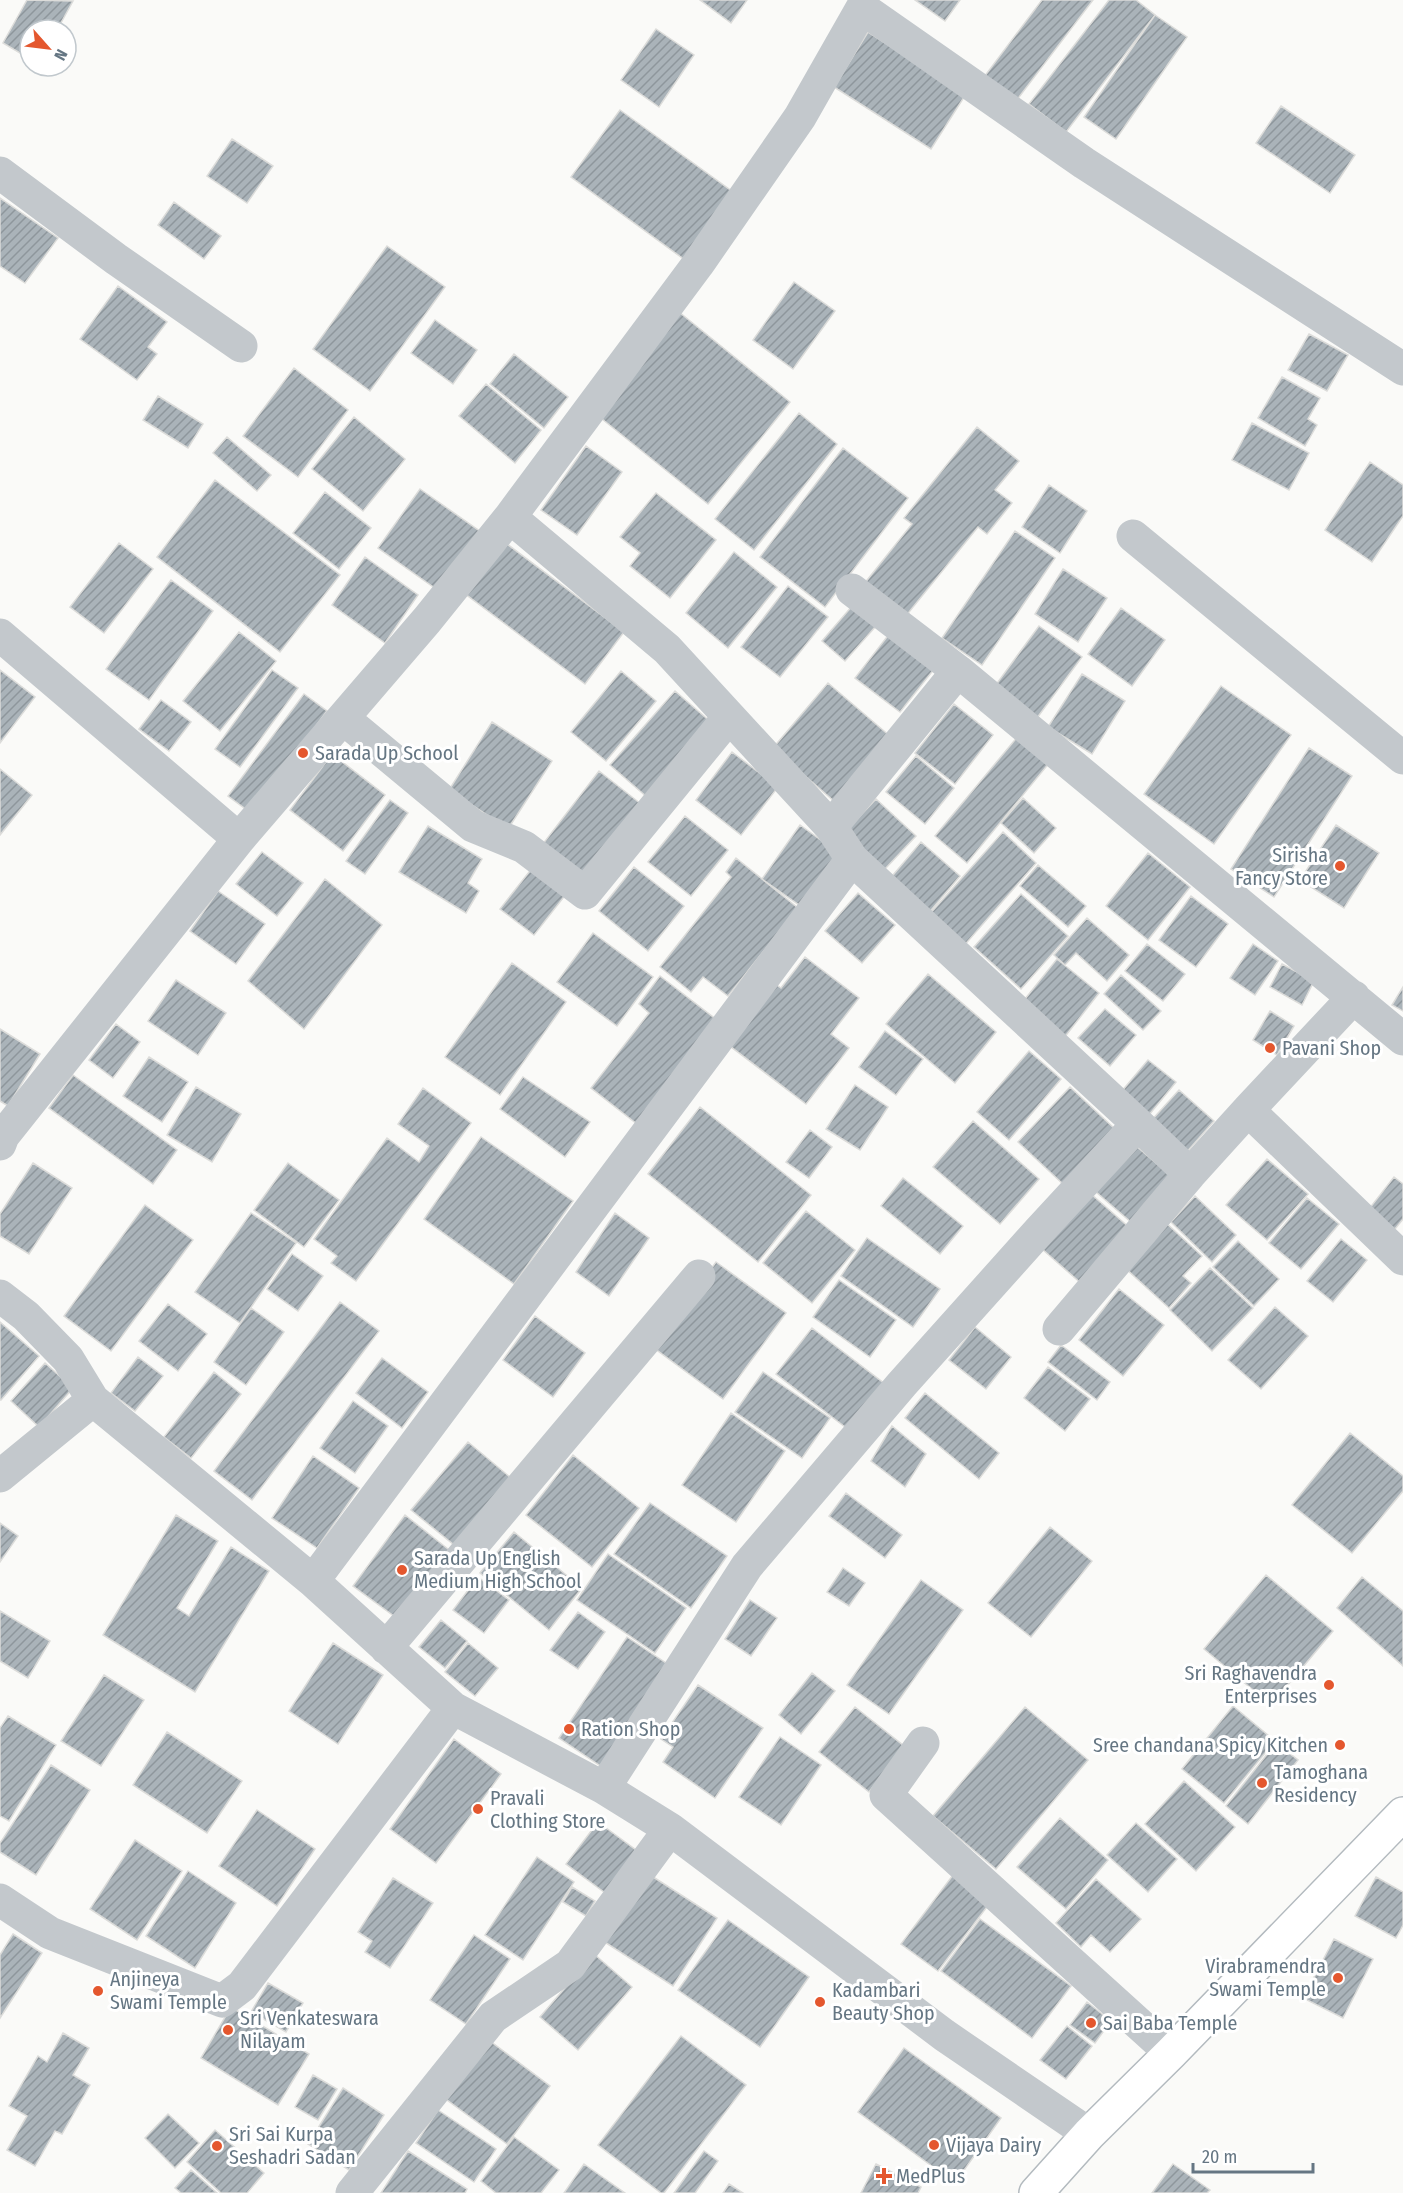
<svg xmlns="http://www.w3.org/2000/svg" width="1403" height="2193" viewBox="0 0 1403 2193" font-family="'Fira Sans Condensed',sans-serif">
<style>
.building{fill:url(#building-hatch);stroke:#dcdcda;stroke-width:1.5}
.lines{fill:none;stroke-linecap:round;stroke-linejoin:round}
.secondary-casing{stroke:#b3babf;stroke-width:36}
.minor{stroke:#c3c8cc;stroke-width:33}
.secondary{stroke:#fff;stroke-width:33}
.poi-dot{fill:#e4572e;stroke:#fff;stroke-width:2}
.labels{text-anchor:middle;stroke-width:6;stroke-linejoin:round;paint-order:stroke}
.poi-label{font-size:20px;fill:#657683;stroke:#fff;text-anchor:start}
</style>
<defs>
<pattern id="building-hatch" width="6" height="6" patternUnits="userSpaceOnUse" patternTransform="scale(1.5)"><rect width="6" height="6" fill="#aab3b9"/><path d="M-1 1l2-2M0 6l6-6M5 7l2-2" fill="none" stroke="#8e969c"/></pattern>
</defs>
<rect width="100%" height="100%" fill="#fafaf8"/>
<path class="building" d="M27 0 73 1 57 30H30V59L3 43Z
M700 0H747L731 23Z
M915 0H960L945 21Z
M1042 0H1093L1016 101 984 77Z
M1109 0H1136L1155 15 1066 132 1029 104Z
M1155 15 1187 37 1116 139 1084 117Z
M656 29 694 55 659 107 621 80Z
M868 32 966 94 931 149 834 87Z
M1281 106 1355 155 1330 193 1256 143Z
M620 110 733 192 685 260 571 177Z
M232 139 273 166 247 203 207 176Z
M0 198 58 238 25 283 0 266Z
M174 202 221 236 204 259 158 225Z
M387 246 445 287 370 391 313 349Z
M794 282 835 311 793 369 753 340Z
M118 286 167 322 148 347 157 354 137 380 80 339Z
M679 312 790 402 708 504 597 415Z
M435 320 477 350 453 384 411 353Z
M1309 334 1348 355 1327 391 1288 370Z
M514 354 568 397 544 428 490 384Z
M294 368 348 410 298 477 243 436Z
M1282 377 1320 398 1308 419 1317 425 1305 446 1258 418Z
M486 384 541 430 515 463 459 416Z
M158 396 203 424 188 448 143 420Z
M799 413 837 444 754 550 715 519Z
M354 417 405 459 363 511 312 469Z
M1252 423 1309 453 1289 490 1232 460Z
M977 427 1019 461 995 490 1012 503 987 534 978 527 905 617 864 584 912 524 904 518Z
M227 437 271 475 257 491 213 453Z
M586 446 622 472 577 535 541 510Z
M843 448 908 498 825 607 760 557Z
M1370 462 1403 485V516L1372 562 1325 530Z
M215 480 340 575 280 652 157 557Z
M1049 485 1087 511 1060 553 1022 527Z
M420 489 481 532 439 591 378 548Z
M325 492 371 528 339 569 293 533Z
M656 493 716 540 670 598 630 566 640 553 620 537Z
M1015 531 1055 558 982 665 942 638Z
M499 538 624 632 585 684 460 590Z
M119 543 153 569 104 633 70 607Z
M734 552 777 587 728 648 686 613Z
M365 557 418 595 385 643 332 605Z
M1063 569 1107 598 1078 642 1035 614Z
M171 580 213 611 149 700 106 669Z
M788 586 828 617 780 677 741 647Z
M853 605 876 626 845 661 822 641Z
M1121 608 1165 640 1132 686 1088 654Z
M1039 626 1082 657 1037 718 995 686Z
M239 632 276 661 220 731 183 701Z
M890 633 935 668 900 712 855 678Z
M0 670 35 697 0 743Z
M272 670 298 688 240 767 215 749Z
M621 671 656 701 606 761 571 732Z
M1082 674 1125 701 1092 754 1048 727Z
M828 683 891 737 835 802 773 748Z
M1221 686 1291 735 1214 844 1144 794Z
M675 691 713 724 648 798 610 765Z
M304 694 327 711 251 813 228 796Z
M161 700 191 722 169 751 139 729Z
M954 704 993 735 955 784 915 753Z
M492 722 552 761 508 829 449 790Z
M1019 735 1050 762 967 863 935 836Z
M1309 748 1352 776 1274 897 1231 869Z
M732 752 778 787 741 835 696 800Z
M332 754 385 795 343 851 290 810Z
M916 756 954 788 925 824 886 792Z
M0 769 32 795 0 835Z
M599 771 641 804 580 880 539 849Z
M1023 798 1056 828 1034 853 1001 823Z
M876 799 916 836 885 869 845 832Z
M390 800 408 813 365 874 346 861Z
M685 816 728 850 691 896 648 862Z
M800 825 840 854 802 907 762 879Z
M1336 825 1379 853 1344 908 1300 880Z
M428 826 482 859 468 883 479 891 466 913 399 872Z
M1003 832 1036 863 962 948 927 917Z
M921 842 960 876 927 915 888 881Z
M262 852 303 883 277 916 236 884Z
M1148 853 1190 887 1148 940 1106 906Z
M736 858 798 908 728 996 703 977 691 992 660 967 731 877 726 872Z
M1038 865 1086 906 1068 927 1020 886Z
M533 867 567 893 534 935 500 909Z
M634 867 684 906 648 951 599 911Z
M325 879 382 925 304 1029 248 981Z
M218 891 265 924 236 964 190 931Z
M858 893 895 925 862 963 825 931Z
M1021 894 1068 936 1021 989 974 947Z
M1191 896 1228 924 1196 967 1159 940Z
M1087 918 1129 955 1107 981 1076 953 1065 965 1054 955Z
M593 933 653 977 617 1026 557 982Z
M1147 944 1185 974 1163 1001 1125 971Z
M1253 944 1278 961 1255 995 1230 978Z
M805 957 859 998 831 1034 849 1048 806 1104 722 1040 768 979 781 988Z
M1057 959 1099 993 1060 1043 1017 1009Z
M512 963 566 1002 500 1095 445 1057Z
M1282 964 1314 981 1302 1005 1270 987Z
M928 974 996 1032 955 1083 886 1024Z
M1121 975 1161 1011 1143 1030 1104 994Z
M660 976 717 1020 637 1124 591 1088 649 1013 639 1004Z
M176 980 226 1013 198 1055 148 1021Z
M1403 987V1011L1392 1005Z
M1105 1009 1136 1035 1110 1066 1078 1038Z
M1270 1011 1294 1026 1277 1055 1253 1040Z
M116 1024 140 1042 113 1078 89 1060Z
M0 1029 40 1054 8 1106 0 1101Z
M885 1031 923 1059 896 1095 859 1067Z
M1029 1051 1061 1079 1009 1140 977 1112Z
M149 1057 188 1082 162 1122 123 1096Z
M1148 1060 1176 1082 1144 1121 1116 1098Z
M73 1075 177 1150 153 1184 49 1108Z
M523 1077 590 1122 565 1157 500 1109Z
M855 1085 888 1107 860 1150 826 1129Z
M196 1087 241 1114 212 1162 167 1135Z
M1070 1087 1116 1130 1064 1185 1018 1142Z
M423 1088 471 1123 356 1281 331 1263 337 1256 314 1239 387 1138 419 1162 429 1146 398 1124Z
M1179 1090 1214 1121 1185 1154 1150 1122Z
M700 1107 811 1195 758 1262 648 1174Z
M973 1121 1039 1179 1000 1224 933 1167Z
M810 1130 832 1147 809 1178 786 1162Z
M481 1137 573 1201 514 1284 424 1219Z
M1135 1145 1171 1176 1132 1223 1096 1192Z
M1267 1159 1308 1194 1267 1240 1226 1205Z
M33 1163 72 1188 29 1254 0 1236V1214Z
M288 1163 339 1200 304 1247 254 1210Z
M1394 1177 1403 1184V1219L1395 1229 1369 1209Z
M903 1178 963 1226 940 1254 881 1206Z
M1091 1194 1131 1229 1083 1285 1042 1249Z
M1195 1196 1236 1235 1212 1262 1171 1222Z
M1307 1198 1339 1224 1301 1269 1269 1243Z
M145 1205 193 1240 111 1351 64 1316Z
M806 1211 855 1250 812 1303 763 1263Z
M251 1213 296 1243 240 1323 195 1292Z
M615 1213 649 1238 609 1296 576 1272Z
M1165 1222 1202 1256 1183 1276 1191 1283 1169 1308 1124 1267Z
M867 1238 940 1289 913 1327 841 1276Z
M1341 1239 1367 1260 1333 1302 1307 1281Z
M1238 1241 1279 1279 1254 1306 1213 1267Z
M292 1254 323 1276 298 1311 267 1289Z
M716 1262 786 1313 723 1399 654 1348Z
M1210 1268 1253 1308 1212 1351 1170 1310Z
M839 1280 896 1320 870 1357 813 1317Z
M1119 1289 1164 1325 1123 1376 1079 1340Z
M340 1302 379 1331 252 1500 214 1471Z
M168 1304 207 1334 178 1371 139 1341Z
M1275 1307 1308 1336 1261 1389 1228 1360Z
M251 1308 284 1332 246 1385 214 1362Z
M535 1316 585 1353 553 1397 503 1360Z
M0 1322 39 1356 1 1400H0Z
M975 1327 1011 1357 986 1389 949 1360Z
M812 1328 885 1384 849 1430 776 1374Z
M1061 1345 1110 1382 1097 1400 1048 1362Z
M138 1357 163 1376 135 1411 111 1393Z
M382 1358 428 1392 402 1428 356 1393Z
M45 1363 73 1388 39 1427 11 1401Z
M1048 1367 1090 1399 1065 1431 1024 1398Z
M214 1372 241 1394 191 1458 164 1437Z
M763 1372 830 1418 802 1458 735 1412Z
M925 1393 999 1453 979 1479 905 1418Z
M353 1401 388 1426 355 1473 320 1448Z
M731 1413 785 1451 736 1522 682 1485Z
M892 1426 926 1454 905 1487 871 1461Z
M1350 1433 1403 1476V1491L1352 1553 1292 1505Z
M468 1442 517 1483 459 1549 411 1510Z
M573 1455 639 1508 592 1567 526 1515Z
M313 1456 359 1488 317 1548 272 1518Z
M846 1493 902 1535 885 1558 829 1516Z
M650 1503 727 1556 691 1608 614 1554Z
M176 1515 218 1541 177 1608 189 1616 231 1547 269 1571 195 1692 103 1635Z
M405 1515 453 1553 398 1619 353 1586Z
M0 1523 18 1536 0 1562Z
M1050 1527 1092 1561 1031 1637 988 1603Z
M514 1532 582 1588 549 1630 480 1573Z
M608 1554 686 1608 655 1653 577 1600Z
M843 1568 865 1583 849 1606 827 1592Z
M1266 1575 1333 1631 1271 1705 1204 1649Z
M478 1577 509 1600 484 1633 453 1610Z
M1362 1577 1403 1611V1666L1337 1608Z
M921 1580 963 1610 889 1714 847 1685Z
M750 1600 777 1618 751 1656 725 1639Z
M0 1611 50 1641 28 1678 0 1661Z
M578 1612 605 1632 578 1669 550 1650Z
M441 1620 467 1641 445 1668 419 1647Z
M627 1637 672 1667 605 1769 559 1738Z
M333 1643 383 1675 338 1744 289 1711Z
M468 1643 498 1668 475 1696 445 1672Z
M812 1673 835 1691 801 1734 779 1715Z
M104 1675 144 1700 101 1766 61 1741Z
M698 1685 763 1728 715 1798 663 1762 673 1747 661 1739Z
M1233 1706 1275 1741 1224 1803 1182 1769Z
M855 1707 904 1746 869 1792 819 1752Z
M1025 1707 1088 1760 996 1869 933 1816Z
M8 1716 56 1745 9 1821 0 1816V1728Z
M167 1732 242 1781 207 1833 133 1785Z
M780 1737 821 1765 781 1825 739 1797Z
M454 1739 501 1774 436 1863 390 1829Z
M1276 1743 1298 1760 1248 1824 1226 1806Z
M51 1765 90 1790 36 1875 0 1852V1843Z
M1184 1781 1235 1827 1196 1871 1145 1824Z
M257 1810 315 1849 277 1906 219 1866Z
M1060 1818 1108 1860 1066 1909 1017 1867Z
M598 1822 640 1853 608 1895 566 1864Z
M1136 1823 1177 1859 1148 1892 1107 1855Z
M135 1840 182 1871 137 1940 90 1909Z
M537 1857 574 1882 523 1960 485 1935Z
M188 1871 236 1903 195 1968 146 1936Z
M647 1873 717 1918 673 1986 603 1941Z
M953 1875 990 1903 938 1971 901 1944Z
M1376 1877 1403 1892V1925L1396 1938 1355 1916Z
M393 1878 433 1903 390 1968 365 1952 372 1941 358 1932Z
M1096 1879 1141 1919 1110 1952 1091 1935 1081 1947 1056 1923Z
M572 1887 595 1901 586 1916 563 1902Z
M980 1919 1071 1986 1032 2038 941 1971Z
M728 1920 809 1977 760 2047 678 1990Z
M13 1934 42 1953 0 2018V1955Z
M474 1935 510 1959 466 2024 430 2000Z
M1334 1939 1373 1959 1343 2018 1303 1998Z
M594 1954 632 1987 578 2050 540 2017Z
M268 1983 303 2003 286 2032 251 2012Z
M1087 2002 1111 2021 1095 2043 1070 2025Z
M231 2007 309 2054 278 2105 201 2058Z
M1067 2026 1092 2046 1066 2079 1040 2060Z
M63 2033 89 2048 73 2075 90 2085 62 2134 55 2131 35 2166 7 2150 27 2116 9 2106 38 2056 47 2062Z
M681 2036 746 2085 664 2193H661L598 2145Z
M486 2038 550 2086 507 2144 443 2097Z
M904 2048 1001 2118 955 2183 858 2112Z
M313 2075 337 2089 318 2120 295 2107Z
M343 2088 384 2115 349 2170 308 2144Z
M438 2110 496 2149 474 2182 416 2143Z
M168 2114 199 2143 175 2168 145 2138Z
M215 2130 264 2173 247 2193H221L187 2162Z
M514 2137 559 2170 541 2193H496L481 2181Z
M408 2151 467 2189 465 2193H381Z
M704 2151 718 2161 695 2193H674Z
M584 2164 625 2193H564Z
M876 2164 921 2187 918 2193H861Z
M1173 2164 1210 2190 1207 2193H1152Z
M191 2170 217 2193H181L175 2188Z
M729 2184 743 2193H723Z"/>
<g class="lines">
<defs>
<path id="secondary" d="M1036 2193 1089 2134 1171 2053 1403 1814"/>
</defs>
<use href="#secondary" class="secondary-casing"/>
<path class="minor" d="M0 173 116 259 241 346
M510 517 667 649 831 827
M1133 536 1403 758
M852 590 958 671
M0 635 239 839
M344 719 473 826 524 847 585 893 729 717
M852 859 1138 1124 1190 1174
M1248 1110 1354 997
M0 1144 3 1136 239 839 427 620 510 517 698 264 800 117 862 8 1084 163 1403 369
M0 1296 26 1316 68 1359 93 1400
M1059 1329 1190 1174 1248 1110 1403 1259
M0 1476 93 1400 313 1581 453 1708 604 1788 670 1829 944 2035 1089 2134
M313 1581 852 859 831 827 958 671 1403 1039
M386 1648 699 1276
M923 1743 886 1795 1171 2053
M604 1788 747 1566 902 1384 1040 1230 1138 1124
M0 1900 50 1933 222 2001 242 1986 453 1708
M352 2193 493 2017 570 1965 670 1829"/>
<use href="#secondary" class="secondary"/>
</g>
<g class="poi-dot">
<circle cx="303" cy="753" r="6"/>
<circle cx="1340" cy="866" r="6"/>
<circle cx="1270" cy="1048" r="6"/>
<circle cx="402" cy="1570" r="6"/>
<circle cx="1329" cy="1685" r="6"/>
<circle cx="569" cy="1729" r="6"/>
<circle cx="1340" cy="1745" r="6"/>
<circle cx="1262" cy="1783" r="6"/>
<circle cx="478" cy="1809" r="6"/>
<circle cx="1338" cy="1978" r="6"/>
<circle cx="98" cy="1991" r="6"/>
<circle cx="820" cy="2002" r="6"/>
<circle cx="1091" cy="2023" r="6"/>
<circle cx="228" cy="2030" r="6"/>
<circle cx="934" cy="2145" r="6"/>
<circle cx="217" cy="2146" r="6"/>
<path d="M881 2167h6v6h6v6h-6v6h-6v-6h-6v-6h6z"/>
</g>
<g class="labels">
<g class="poi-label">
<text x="315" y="760">Sarada Up School</text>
<text x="1328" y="862" text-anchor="end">Sirisha<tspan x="1328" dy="23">Fancy Store</tspan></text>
<text x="1282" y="1055">Pavani Shop</text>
<text x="414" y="1565">Sarada Up English<tspan x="414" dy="23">Medium High School</tspan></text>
<text x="1317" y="1680" text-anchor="end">Sri Raghavendra<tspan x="1317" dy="23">Enterprises</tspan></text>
<text x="581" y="1736">Ration Shop</text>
<text x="1328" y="1752" text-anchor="end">Sree chandana Spicy Kitchen</text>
<text x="1274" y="1779">Tamoghana<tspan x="1274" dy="23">Residency</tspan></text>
<text x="490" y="1805">Pravali<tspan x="490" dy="23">Clothing Store</tspan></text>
<text x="1326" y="1973" text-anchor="end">Virabramendra<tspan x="1326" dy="23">Swami Temple</tspan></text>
<text x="110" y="1986">Anjineya<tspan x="110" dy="23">Swami Temple</tspan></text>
<text x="832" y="1997">Kadambari<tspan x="832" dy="23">Beauty Shop</tspan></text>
<text x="240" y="2025">Sri Venkateswara<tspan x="240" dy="23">Nilayam</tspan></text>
<text x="1103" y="2030">Sai Baba Temple</text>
<text x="229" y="2141">Sri Sai Kurpa<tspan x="229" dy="23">Seshadri Sadan</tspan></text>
<text x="946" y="2152">Vijaya Dairy</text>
<text x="896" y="2183">MedPlus</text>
</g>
</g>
<g transform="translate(48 48) rotate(118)"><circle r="28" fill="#ffffff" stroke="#c1c8cd" stroke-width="1.5"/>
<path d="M0-4.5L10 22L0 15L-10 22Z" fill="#e4572e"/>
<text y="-9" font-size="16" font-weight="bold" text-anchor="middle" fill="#657683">N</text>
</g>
<path d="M1193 2163v9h120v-9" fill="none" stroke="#657683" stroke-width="3"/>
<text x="1202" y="2163" font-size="18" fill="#657683" stroke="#ffffff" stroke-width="4.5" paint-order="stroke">20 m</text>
</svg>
